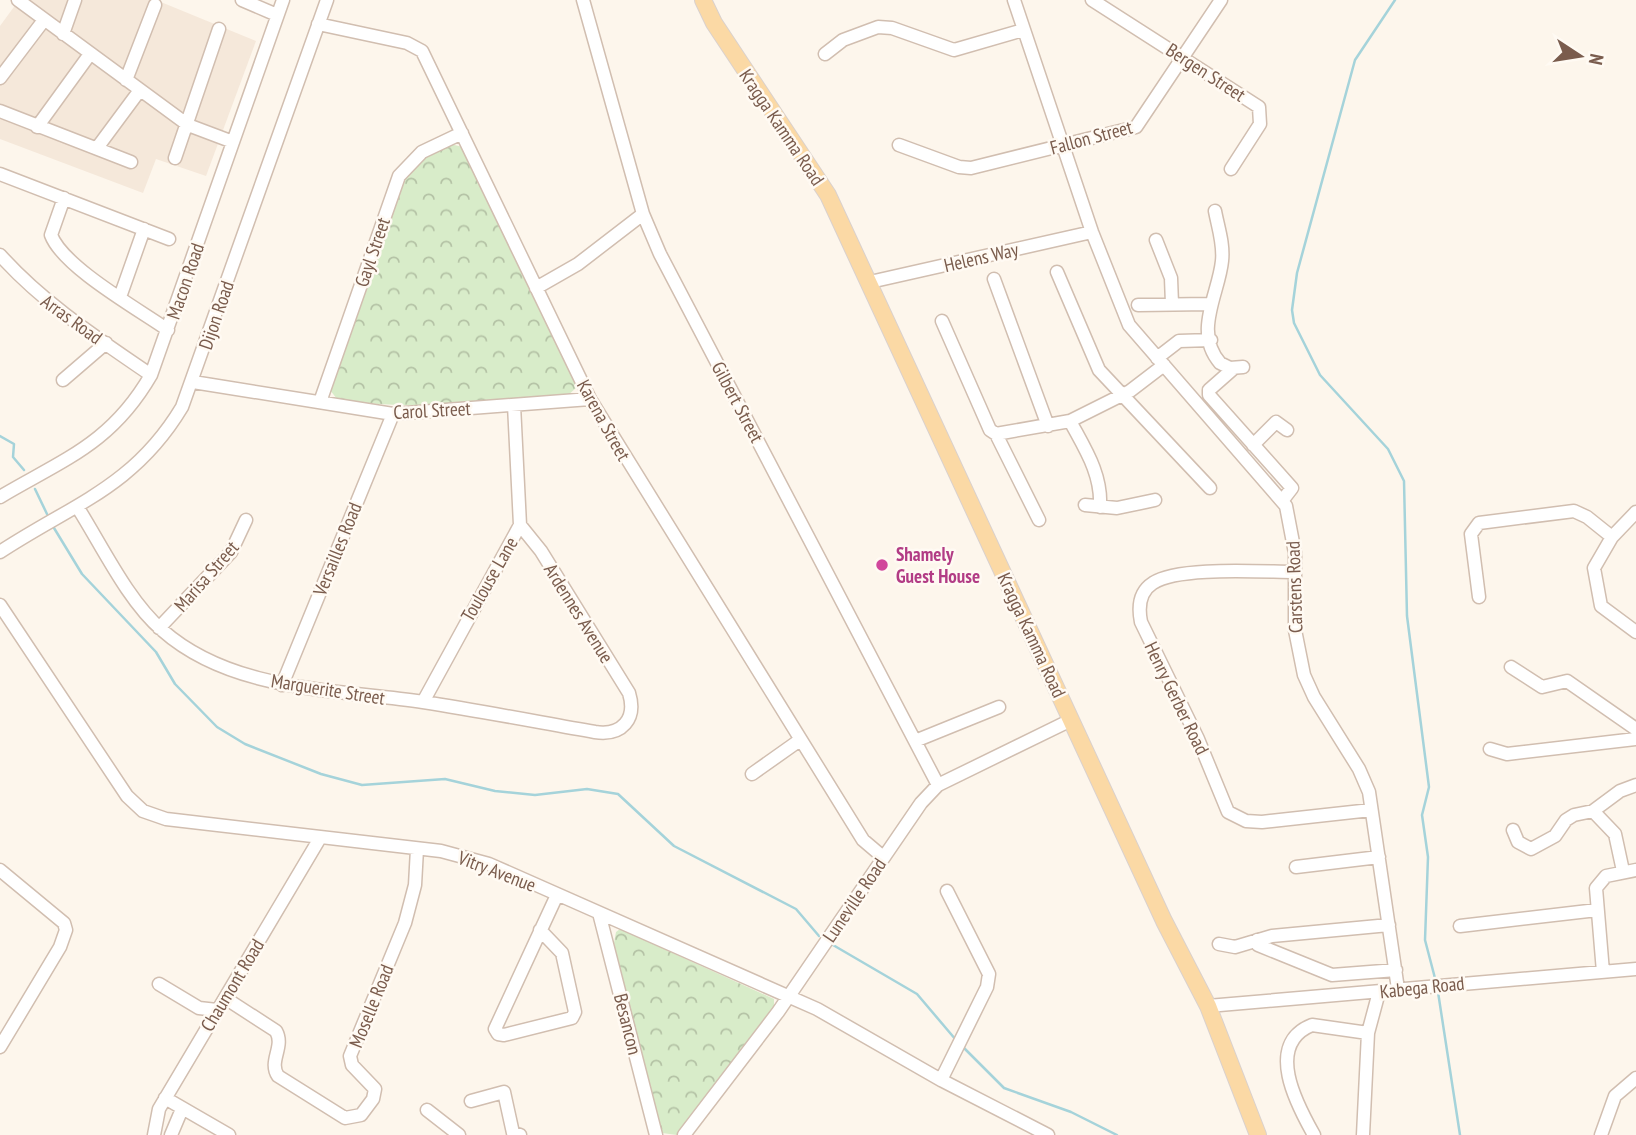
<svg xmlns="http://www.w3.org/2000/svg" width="1636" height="1135" viewBox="0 0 1636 1135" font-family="'PT Sans Narrow',sans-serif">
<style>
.residential{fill:#f5e8da}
.park{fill:url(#park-crowns)}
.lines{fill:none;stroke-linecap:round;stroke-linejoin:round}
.stream{stroke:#a5d3da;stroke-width:2.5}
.minor-casing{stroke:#d1beb0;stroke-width:15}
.major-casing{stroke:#dad1cd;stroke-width:18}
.minor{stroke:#fff;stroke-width:12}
.major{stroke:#fbd9a5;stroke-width:16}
.hotel-dot{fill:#d1479c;stroke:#fffaf3;stroke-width:2.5}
.labels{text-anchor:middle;stroke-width:5;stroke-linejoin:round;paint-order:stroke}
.street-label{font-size:19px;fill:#7a5c4d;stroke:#fffaf3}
.hotel-label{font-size:19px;font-weight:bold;fill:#b23c85;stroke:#fffaf3;text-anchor:start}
</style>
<defs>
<pattern id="park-crowns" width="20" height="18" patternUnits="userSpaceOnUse" patternTransform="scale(1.75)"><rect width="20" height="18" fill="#d8ecc9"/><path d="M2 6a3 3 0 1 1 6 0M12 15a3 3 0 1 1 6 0" fill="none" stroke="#b4c2a5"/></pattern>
</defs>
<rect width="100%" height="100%" fill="#fdf6ec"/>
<path class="residential" d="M19 0H156L256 41 206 176 156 159 143 193 0 139V26Z"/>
<path class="park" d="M450 144 463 147 576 381V388L567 396C490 402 414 412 337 399L330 390 401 183 424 156Z
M620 929 774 999V1010L677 1135 662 1133 617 958 614 943 616 932Z"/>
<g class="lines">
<path class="stream" d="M1395 0 1355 60 1297 273 1292 310 1294 323 1320 375 1388 449 1404 481 1407 616 1429 787 1422 815 1428 857 1425 940 1436 982
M0 436 14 444 13 457 24 470
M35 489 47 514
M54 528 82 574 156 652 175 684 217 727 245 744 321 774 362 785 445 779 495 791 535 795 587 789 618 794 674 846 796 909 819 936
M833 945 917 994 956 1040
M1438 992 1460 1135
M963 1047 1004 1088 1071 1112 1117 1135"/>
<defs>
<path id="minor" d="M18 0 188 125 233 142
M242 0 277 15
M583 0 643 214 660 254 938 785
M1014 0 1092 232 1129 325 1286 506 1295 553V630L1304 675 1314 697 1359 769 1369 792 1398 989
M1092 0 1259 107 1260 124 1231 169
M318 24 407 43 422 51 590 399 863 840 883 857
M63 34 75 0
M825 54 843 40 878 27 892 28 954 50 1023 30
M0 78 44 20
M126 80 155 5
M0 111 131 162
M37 127 90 54
M899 145 959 167 971 168 1136 127 1221 0
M97 148 140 90
M175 158 219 29
M0 174 169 239
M64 198 51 235C63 267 138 309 168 330
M1215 211C1218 227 1224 244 1222 261 1219 293 1193 332 1220 363L1230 368 1243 367
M1156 240 1171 278 1172 304
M0 255C43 303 97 338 151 375
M1057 272 1099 370 1210 488
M994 279 1048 426
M870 282 1092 232
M536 288 578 264 643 214
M120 297 144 229
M1138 305 1209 304
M942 321 990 430 996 434 1039 520
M1157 358 1179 341 1211 340
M1234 368 1209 390V395L1292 488 1282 501
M63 380 106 343
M193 382 393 414 590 399
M320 402 399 176 422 152 462 133
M1070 421C1085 449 1102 474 1100 507
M996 434 1070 421 1130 391 1164 365
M1253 445 1276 422 1287 430
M0 497C64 459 111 444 151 375L283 0
M1085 505 1117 508 1155 500
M78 508C102 546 128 601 162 630 232 692 336 689 423 702 481 711 538 722 595 732 622 736 637 719 629 693L541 551 520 525
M1636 512 1612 537 1594 568 1601 606 1636 632
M0 552C73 504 134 487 182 407L327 0
M1295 572C1263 572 1178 566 1153 583 1139 592 1138 607 1141 622L1198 739 1228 812 1246 821 1262 822 1371 810
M1479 597 1471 534 1479 523 1574 511 1587 517 1612 537
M0 605 127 796 143 811 166 819 441 851 489 864 817 1009 941 1080 1048 1135
M159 628 231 552 246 520
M1511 667 1542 687 1567 681 1636 729
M282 685 393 414
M423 702 520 525 514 405
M915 741 999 707
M1490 749 1507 754 1636 739
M752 774 800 740
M1593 811 1615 834 1623 871
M1513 830 1518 842 1531 849 1555 836 1566 820 1574 815 1593 811 1620 791 1636 785
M1296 867 1379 857
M0 870 64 923 66 930 60 947 0 1047
M599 913 656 1135
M1460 926 1597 910
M540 930 562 953 575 1012 572 1018 504 1035 498 1034 495 1029 557 895
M1257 940 1258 945 1332 975 1396 970
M1219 944 1235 947 1272 936 1389 925
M1603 972 1596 888 1606 876 1636 870
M159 984 199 1008 217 1010
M225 998 276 1031C285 1047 268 1061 278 1076L345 1118 361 1115 373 1099 375 1089 352 1065 350 1056 405 923 415 885 417 849
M1208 1006 1636 969
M941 1080 987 987 989 974 947 891
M165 1098 229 1135
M471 1101 504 1092 513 1133 520 1135
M427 1110 459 1135
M154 1135 159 1109 320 838
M171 1135 182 1109
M684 1135 778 1012 921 803 938 785 1071 720
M1314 1135C1297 1105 1264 1044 1312 1025L1368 1033
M1363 1135 1368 1033 1379 992
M1601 1135 1615 1096 1636 1078"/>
<path id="major" d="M703 0 714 23 828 195 1164 921 1208 1006 1258 1135"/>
</defs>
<use href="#minor" class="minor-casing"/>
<use href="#major" class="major-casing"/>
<use href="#minor" class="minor"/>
<use href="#major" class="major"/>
</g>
<circle class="hotel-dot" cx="882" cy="565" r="7"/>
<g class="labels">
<g class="street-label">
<text transform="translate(1206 72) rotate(33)" y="7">Bergen Street</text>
<text transform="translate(782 127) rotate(56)" y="7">Kragga Kamma Road</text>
<text transform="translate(1091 137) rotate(-15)" y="7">Fallon Street</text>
<text transform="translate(372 252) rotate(-71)" y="7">Gayl Street</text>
<text transform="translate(981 257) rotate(-13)" y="7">Helens Way</text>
<text transform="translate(185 281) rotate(-71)" y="7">Macon Road</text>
<text transform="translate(216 315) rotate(-71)" y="7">Dijon Road</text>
<text transform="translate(72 319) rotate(36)" y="7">Arras Road</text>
<text transform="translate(738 402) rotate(62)" y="7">Gilbert Street</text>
<text transform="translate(432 410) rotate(-3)" y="7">Carol Street</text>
<text transform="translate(604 420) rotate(61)" y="7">Karena Street</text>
<text transform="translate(337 549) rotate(-68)" y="7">Versailles Road</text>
<text transform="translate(206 576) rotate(-49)" y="7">Marisa Street</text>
<text transform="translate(489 579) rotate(-60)" y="7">Toulouse Lane</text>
<text transform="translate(1294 587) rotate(-92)" y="7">Carstens Road</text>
<text transform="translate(579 613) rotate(58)" y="7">Ardennes Avenue</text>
<text transform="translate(1032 635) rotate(65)" y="7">Kragga Kamma Road</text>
<text transform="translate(328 689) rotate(9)" y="7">Marguerite Street</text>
<text transform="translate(1177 698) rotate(64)" y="7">Henry Gerber Road</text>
<text transform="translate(497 871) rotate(21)" y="7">Vitry Avenue</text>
<text transform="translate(854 900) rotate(-56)" y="7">Luneville Road</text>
<text transform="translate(232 985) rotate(-59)" y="7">Chaumont Road</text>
<text transform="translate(1422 987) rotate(-6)" y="7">Kabega Road</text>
<text transform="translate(371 1006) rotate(-68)" y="7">Moselle Road</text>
<text transform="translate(628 1024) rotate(76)" y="7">Besancon</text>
</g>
<g class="hotel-label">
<text x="896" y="561">Shamely<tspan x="896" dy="22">Guest House</tspan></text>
</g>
</g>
<g transform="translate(1580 56) rotate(102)" stroke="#fffaf3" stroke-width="5" paint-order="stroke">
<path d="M0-5L12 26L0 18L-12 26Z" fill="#7a5c4d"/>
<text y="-10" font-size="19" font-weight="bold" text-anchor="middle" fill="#7a5c4d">N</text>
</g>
</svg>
